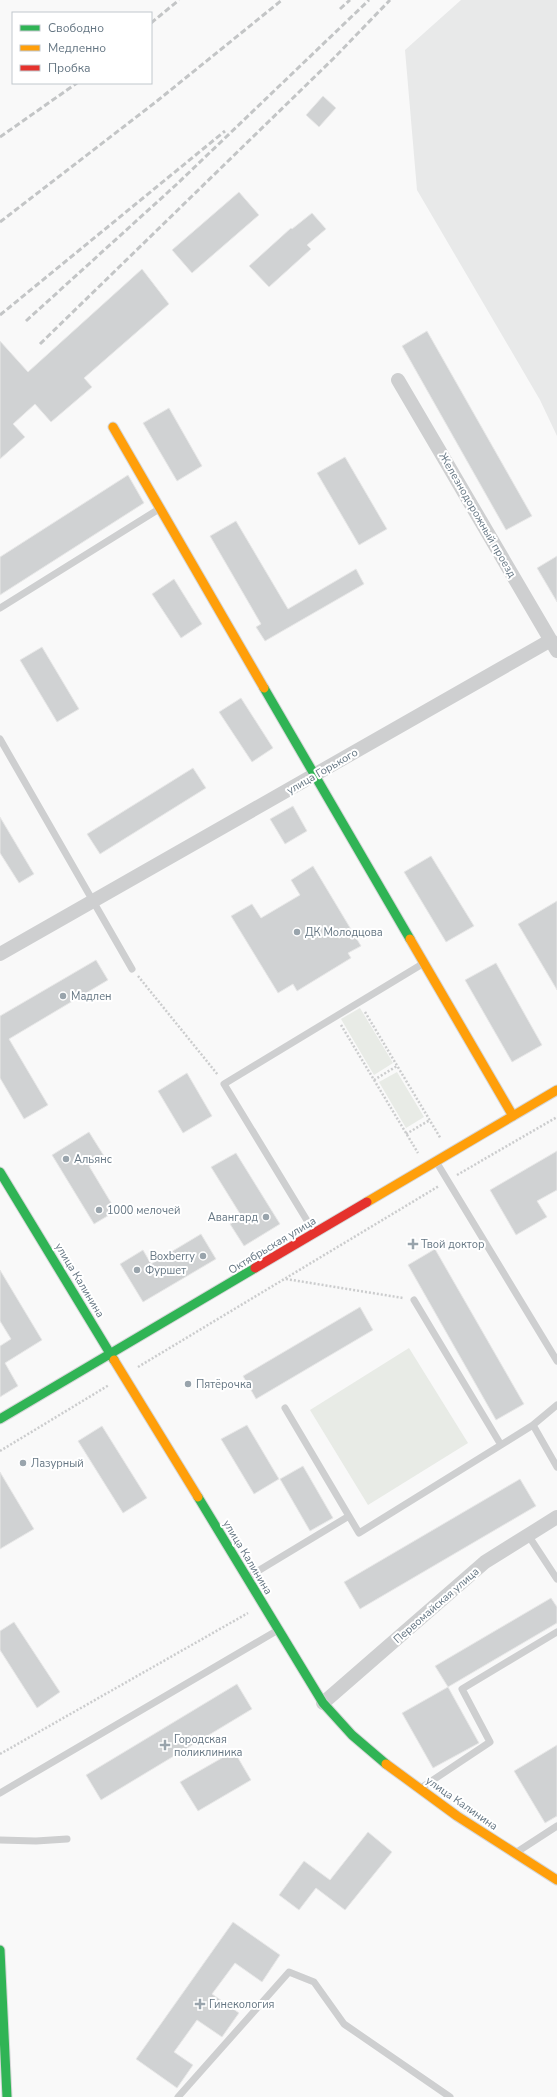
<svg xmlns="http://www.w3.org/2000/svg" width="557" height="2097" viewBox="0 0 557 2097" font-family="'Nunito Sans',sans-serif">
<style>
.built{fill:#e8e9e9}
.green{fill:#e8ebe6}
.building{fill:#d0d2d3;stroke:#e8e8e8}
.lines{fill:none;stroke-linecap:round;stroke-linejoin:round}
.fast-casing{stroke:#d5d6d7;stroke-width:11}
.slow-casing{stroke:#d5d6d7;stroke-width:11}
.jam-casing{stroke:#d5d6d7;stroke-width:11}
.path{stroke:#cbcccd;stroke-width:2.5;stroke-dasharray:2 2;stroke-linecap:butt}
.lane{stroke:#cecfd0;stroke-width:7}
.street{stroke:#cecfd0;stroke-width:14}
.fast{stroke:#30b455;stroke-width:9}
.slow{stroke:#ff9f0a;stroke-width:9}
.jam{stroke:#e5322d;stroke-width:9}
.rail{stroke:#c3c5c6;stroke-width:3;stroke-dasharray:6 3;stroke-linecap:butt}
.poi-dot{fill:#99a4ac;stroke:#fff;stroke-width:1.5}
.labels{text-anchor:middle;stroke-width:4;stroke-linejoin:round;paint-order:stroke}
.street-label{font-size:11px;fill:#657683;stroke:#fff}
.poi-label{font-size:11px;fill:#657683;stroke:#fff;text-anchor:start}
</style>
<rect width="100%" height="100%" fill="#f9f9f9"/>
<path class="built" d="M461 0H557V436L540 400 417 190 405 50Z"/>
<path class="green" d="M360 1008 393 1063 374 1075 341 1019Z
M397 1072 424 1117 406 1128 379 1082Z
M409 1348 468 1443 368 1505 310 1410Z"/>
<path class="building" d="M323 96 336 108 319 127 306 115Z
M239 192 259 215 192 273 172 250Z
M312 213 326 229 307 245 311 249 269 287 249 266 291 228 292 229Z
M142 269 169 304 84 378 92 387 51 422 35 404 13 424 25 437 0 459V341L28 372Z
M427 331 532 516 506 530 402 346Z
M169 408 202 466 177 481 143 423Z
M345 457 387 529 359 545 317 473Z
M128 475 144 503 0 595V557Z
M236 521 288 609 356 569 364 584 265 641 256 627 261 624 210 536Z
M557 556V602L537 568Z
M174 579 202 624 181 638 152 594Z
M42 647 79 709 57 722 20 660Z
M241 698 273 748 252 762 219 712Z
M193 768 206 788 100 854 87 834Z
M293 806 307 831 285 844 270 819Z
M0 817 34 874 19 883 0 853Z
M431 856 474 926 446 942 404 872Z
M313 866 361 946 348 953 351 958 297 991 293 984 278 993 231 916 252 904 261 918 300 895 291 880Z
M557 901V990L518 924Z
M96 960 108 980 9 1039 48 1105 24 1119 0 1078V1016Z
M496 963 542 1045 512 1062 465 980Z
M187 1073 212 1116 183 1133 158 1091Z
M89 1132 104 1156 89 1166 116 1211 94 1224 52 1155Z
M557 1151V1190L537 1201 547 1217 516 1235 490 1190Z
M236 1153 280 1224 244 1246 230 1224 242 1217 211 1167Z
M201 1234 216 1259 143 1302 120 1264 143 1250 151 1264Z
M435 1249 524 1404 496 1420 408 1265Z
M0 1270 42 1340 5 1363 18 1386 0 1397V1346L11 1339 0 1321Z
M360 1307 373 1330 256 1399 243 1376Z
M247 1425 279 1479 254 1494 221 1439Z
M102 1426 147 1498 123 1513 78 1441Z
M303 1466 333 1518 310 1531 280 1479Z
M0 1472 34 1529 0 1549Z
M520 1479 536 1506 360 1609 344 1582Z
M551 1598 557 1607V1623L448 1687 435 1666Z
M14 1622 60 1692 37 1708 0 1650V1631Z
M237 1684 252 1709 101 1800 86 1775Z
M448 1687 479 1743 433 1768 402 1713Z
M557 1745V1816L545 1823 514 1771Z
M234 1751 251 1780 198 1811 180 1782Z
M368 1832 392 1852 345 1910 316 1888 299 1910 279 1895 304 1861 330 1880Z
M233 1922 280 1955 262 1982 235 1963 212 1994 239 2013 222 2037 197 2020 174 2052 193 2065 177 2088 136 2059Z"/>
<g class="lines">
<defs>
<path id="fast" d="M264 688 410 939
M0 1172 114 1360
M0 1419 255 1268
M198 1497 323 1703 352 1735 386 1764
M0 1950 7 2097"/>
<path id="slow" d="M113 427 264 688
M410 939 513 1116
M367 1202 557 1090
M114 1360 198 1497
M386 1764 457 1816 557 1880"/>
<path id="jam" d="M255 1268 367 1202"/>
</defs>
<use href="#fast" class="fast-casing"/>
<use href="#slow" class="slow-casing"/>
<use href="#jam" class="jam-casing"/>
<path class="path" d="M138 976 218 1075
M365 1012 441 1139
M341 1025 418 1153
M374 1080 397 1066
M406 1134 430 1120
M457 1175 557 1117
M286 1279 403 1298
M138 1367 439 1186
M0 1451 109 1385
M0 1754 248 1613"/>
<path class="lane" d="M0 608 159 509
M0 739 132 969
M437 1163 557 1361
M314 1232 224 1084 424 963
M414 1300 501 1445
M285 1408 359 1533 533 1425 557 1405
M533 1425 557 1467
M528 1535 557 1579
M248 1577 349 1516
M421 1788 490 1742 462 1689 557 1632
M0 1793 278 1630
M0 1840 36 1841 67 1839
M517 1852 557 1826
M178 2097 289 1972 314 1982 344 2024 450 2097"/>
<path class="street" d="M398 380 557 651
M0 954 551 640
M323 1703 485 1562 557 1517"/>
<use href="#fast" class="fast"/>
<use href="#slow" class="slow"/>
<use href="#jam" class="jam"/>
<path class="rail" d="M340 9 350 0
M151 23 179 0
M0 137 77 83
M0 222 157 101 282 0
M0 315 225 131
M26 321 177 184 369 0
M40 344 334 58 390 0"/>
</g>
<g class="poi-dot">
<circle cx="297" cy="932" r="4"/>
<circle cx="63" cy="996" r="4"/>
<circle cx="66" cy="1159" r="4"/>
<circle cx="99" cy="1210" r="4"/>
<circle cx="266" cy="1217" r="4"/>
<path d="M411 1238h4v4h4v4h-4v4h-4v-4h-4v-4h4z"/>
<circle cx="203" cy="1256" r="4"/>
<circle cx="137" cy="1270" r="4"/>
<circle cx="188" cy="1384" r="4"/>
<circle cx="23" cy="1463" r="4"/>
<path d="M163 1739h4v4h4v4h-4v4h-4v-4h-4v-4h4z"/>
<path d="M198 1998h4v4h4v4h-4v4h-4v-4h-4v-4h4z"/>
</g>
<g class="labels">
<g class="street-label">
<text transform="translate(478 515) rotate(60)" y="4">Железнодорожный проезд</text>
<text transform="translate(322 771) rotate(-30)" y="4">улица Горького</text>
<text transform="translate(272 1245) rotate(-31)" y="4">Октябрьская улица</text>
<text transform="translate(80 1280) rotate(59)" y="4">улица Калинина</text>
<text transform="translate(248 1557) rotate(59)" y="4">улица Калинина</text>
<text transform="translate(436 1605) rotate(-41)" y="4">Первомайская улица</text>
<text transform="translate(462 1803) rotate(35)" y="4">улица Калинина</text>
</g>
<g class="poi-label">
<text x="305" y="936">ДК Молодцова</text>
<text x="71" y="1000">Мадлен</text>
<text x="74" y="1163">Альянс</text>
<text x="107" y="1214">1000 мелочей</text>
<text x="258" y="1221" text-anchor="end">Авангард</text>
<text x="421" y="1248">Твой доктор</text>
<text x="195" y="1260" text-anchor="end">Boxberry</text>
<text x="145" y="1274">Фуршет</text>
<text x="196" y="1388">Пятёрочка</text>
<text x="31" y="1467">Лазурный</text>
<text x="174" y="1743">Городская<tspan x="174" dy="13">поликлиника</tspan></text>
<text x="209" y="2008">Гинекология</text>
</g>
</g>
<rect x="12" y="12" width="140" height="72" fill="#ffffff" stroke="#c1c8cd"/>
<rect x="20" y="25" width="20" height="6" fill="#30b455" stroke="#c1c8cd"/>
<text x="48" y="32" font-size="12" fill="#657683">Свободно</text>
<rect x="20" y="45" width="20" height="6" fill="#ff9f0a" stroke="#c1c8cd"/>
<text x="48" y="52" font-size="12" fill="#657683">Медленно</text>
<rect x="20" y="65" width="20" height="6" fill="#e5322d" stroke="#c1c8cd"/>
<text x="48" y="72" font-size="12" fill="#657683">Пробка</text>
</svg>
